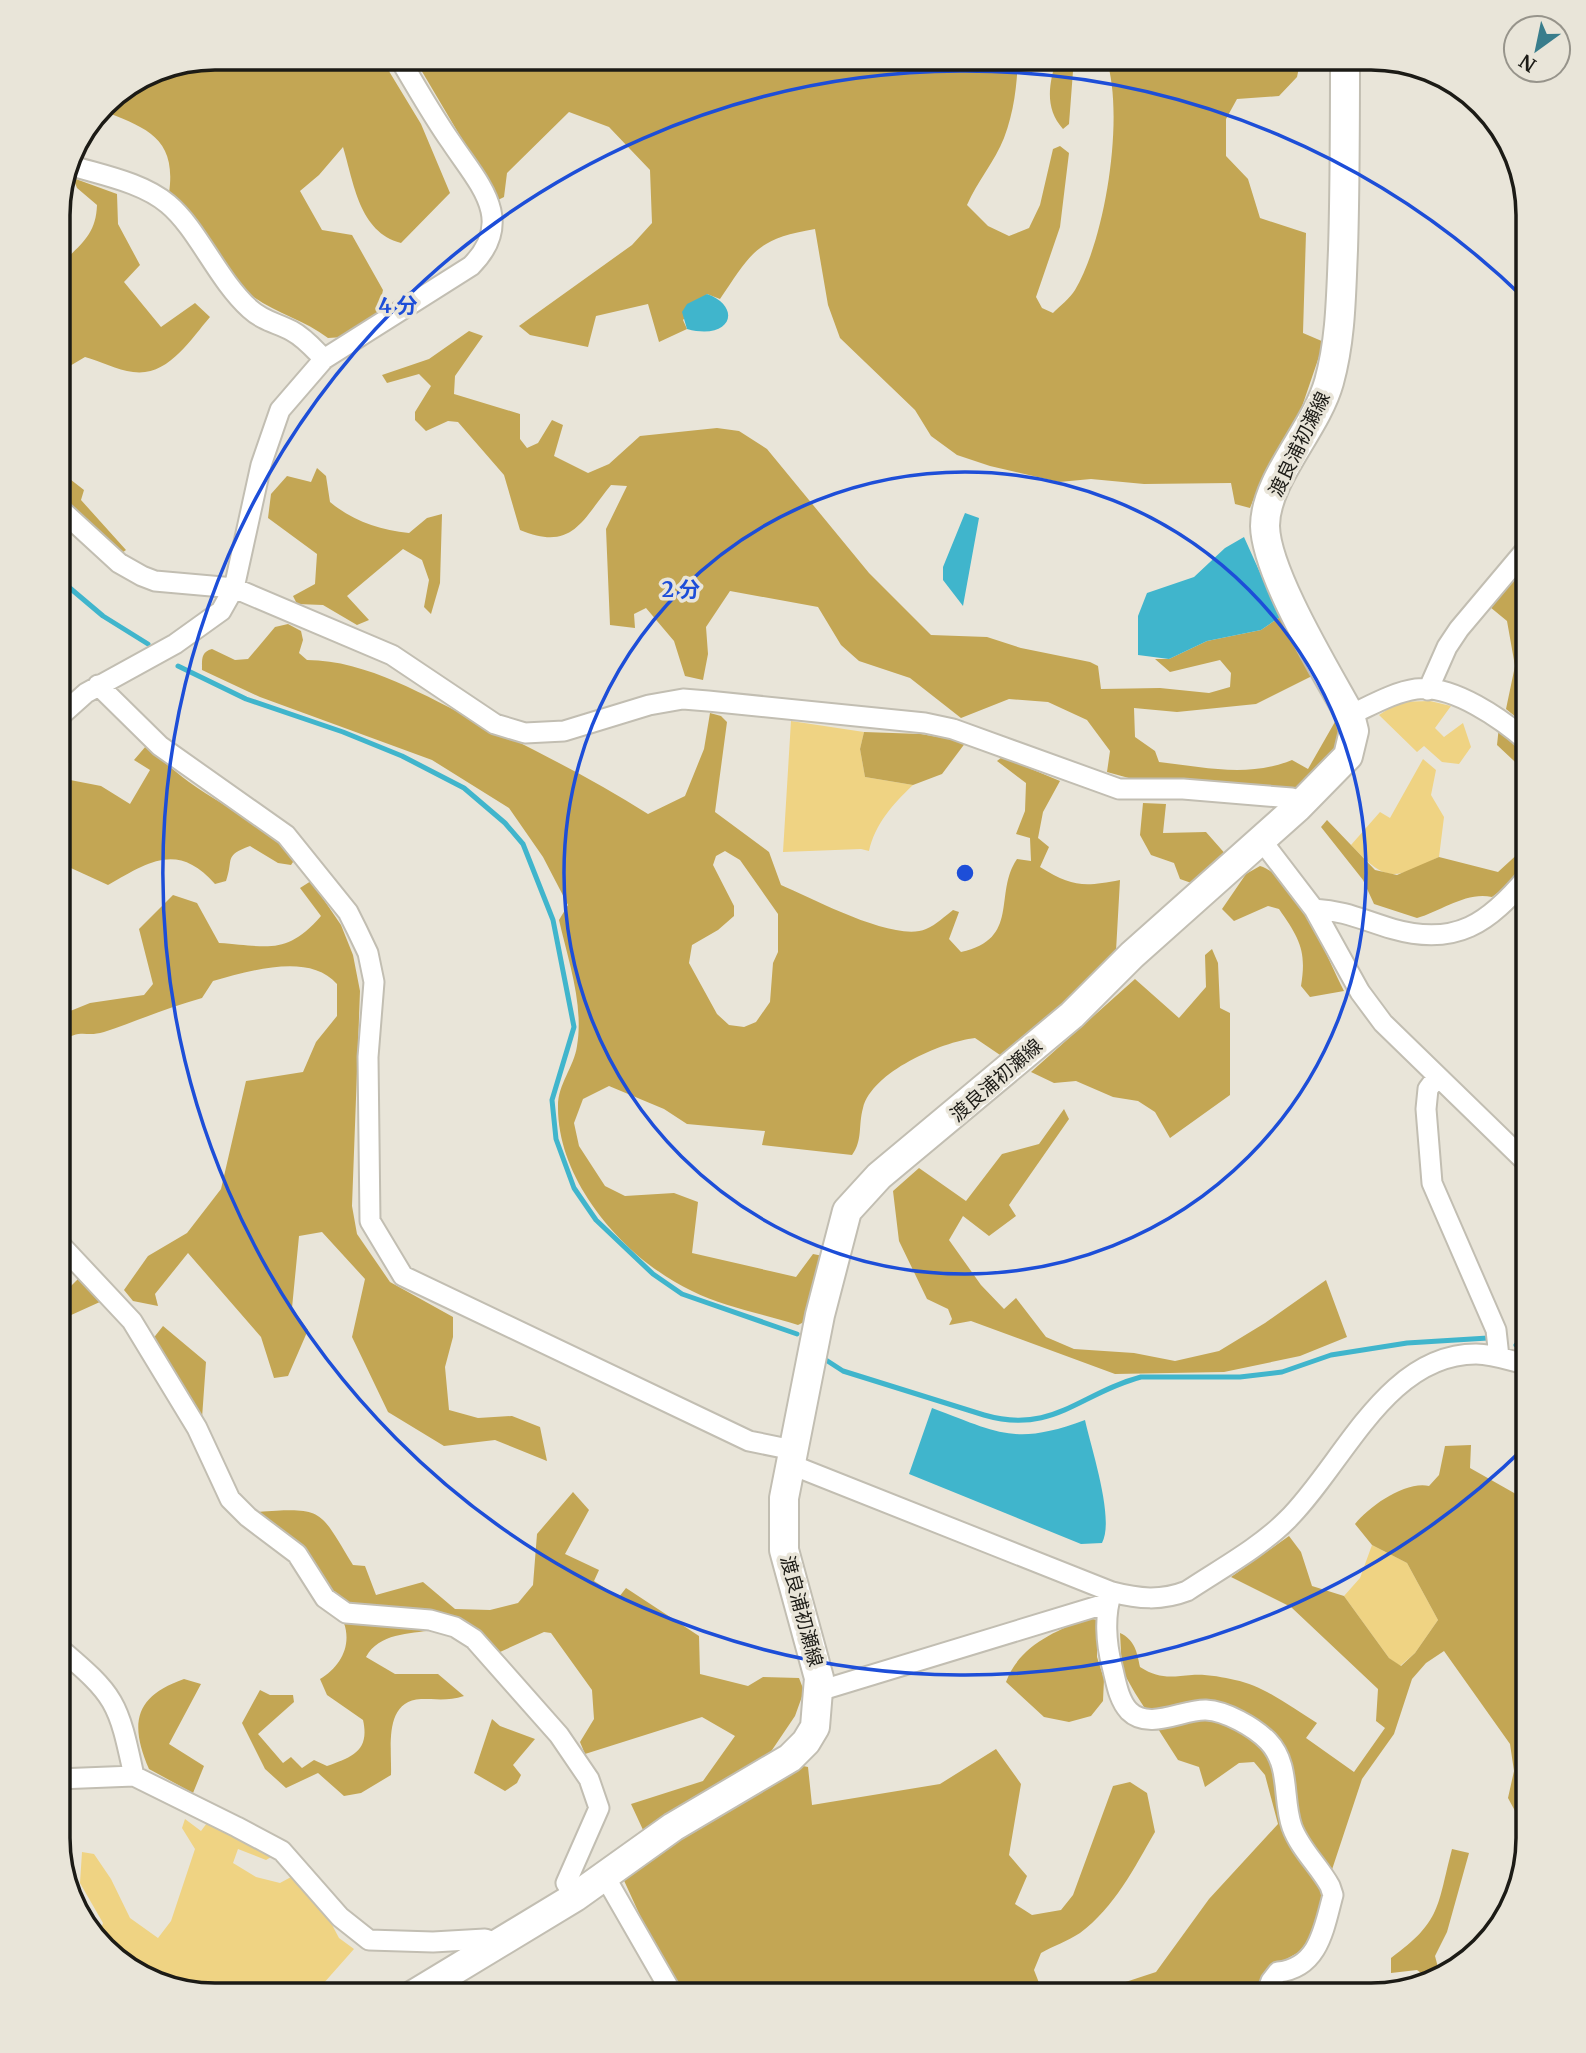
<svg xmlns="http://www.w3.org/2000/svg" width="1586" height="2053" viewBox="0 0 1586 2053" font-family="Merriweather,'Noto Sans JP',serif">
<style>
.green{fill:#efd383}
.forest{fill:#c3a654;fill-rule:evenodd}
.water{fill:#40b5cc}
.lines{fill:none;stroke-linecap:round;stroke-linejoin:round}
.stream{stroke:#40b5cc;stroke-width:5}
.street-casing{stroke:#c2beb2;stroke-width:23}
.secondary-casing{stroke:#c2beb2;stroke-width:32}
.street{stroke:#fff;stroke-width:19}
.secondary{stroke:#fff;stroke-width:28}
.ring{fill:none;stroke:#1d4ed8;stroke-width:3.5}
.labels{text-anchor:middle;stroke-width:7;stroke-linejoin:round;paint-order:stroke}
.street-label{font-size:19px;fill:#1c1b16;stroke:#e9e5d9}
.rim{fill:none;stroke:#1c1b16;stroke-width:3.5}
.centre{fill:#1d4ed8;stroke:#e9e5d9;stroke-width:3.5}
.ring-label{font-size:21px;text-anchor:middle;font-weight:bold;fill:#1d4ed8;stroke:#e9e5d9;stroke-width:7;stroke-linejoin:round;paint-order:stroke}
</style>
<rect width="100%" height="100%" fill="#e9e5d9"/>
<path class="green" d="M1430 701 1451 706 1435 728 1444 737 1463 723 1471 747 1459 764 1442 762 1424 746 1417 752 1379 715 1399 702Z
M791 721 864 732 860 749 865 777 913 785C893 804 875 824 869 851L861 849 783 852Z
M1423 759 1436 770 1431 795 1444 817 1439 857C1393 880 1387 883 1351 845L1380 812 1390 818Z
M1372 1545 1407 1563 1438 1620 1415 1653 1400 1666 1389 1658 1344 1596 1360 1578Z
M185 1819 201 1831 207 1823 271 1857 266 1860 238 1849 233 1863 256 1877 280 1883 291 1877 330 1921 339 1938 354 1949 315 1993 283 1990 277 1995H214L137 1974 98 1938 103 1923 80 1883 82 1852 94 1854 111 1879 130 1918 158 1938 171 1921 195 1849 182 1828Z"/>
<path class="forest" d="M215 58H381L421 124 450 193 401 243C359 232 354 183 343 147L319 175 300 191 322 230 352 235 383 290 378 313 344 337 328 338C303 319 271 312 247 292 223 271 190 220 169 193 177 137 146 128 101 110 129 73 172 66 215 58Z
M414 58H1018C1017 85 1014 112 1004 138 995 161 977 182 967 205L988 226 1009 236 1029 228 1040 205 1053 149 1060 146 1069 153 1060 227 1036 297 1042 308 1053 313C1060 306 1070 298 1075 290 1106 238 1125 114 1106 58H1301L1297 77 1279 96 1237 99 1226 119V156L1248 179 1260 218 1306 233 1303 333 1324 342 1294 430 1258 488 1250 508 1235 504 1231 483 1144 484 1091 479 1059 482 990 466 957 455 931 436 915 410 840 338 828 305 815 229C756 239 752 252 720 299L707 294 683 320 687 329 659 342 648 304 596 316 588 347 530 335 519 326 632 245 652 223 650 170 609 127 569 112 507 173 504 197 498 200Z
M1057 58H1074L1069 124 1063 129C1044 108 1049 83 1057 58Z
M73 178 117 194 118 224 140 265 124 282 161 327 195 303 210 317C190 340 168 377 133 372 117 370 100 361 85 357L58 373V260H65C84 242 96 232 97 205L77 188Z
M469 331 483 336 455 376 454 394 520 414V439L527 448 538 443 552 420 563 425 554 456 588 473 609 464 640 436 717 428 739 431 767 449 869 573 931 635 987 637 1021 648 1090 662 1098 666 1101 689 1160 688 1209 693 1230 687 1231 673 1220 660 1170 672 1155 659H1169L1207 641 1261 630 1280 617 1314 675 1256 704 1177 712 1134 708 1135 737 1155 751 1159 762C1204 767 1248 778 1292 760L1308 769 1336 720 1344 727 1339 753 1303 787 1285 789 1136 780 1107 772 1110 751 1087 720 1048 702 1009 699 961 718 910 678 859 661 841 645 818 607 730 591 706 627 708 654 703 680 685 676 674 641 646 608 634 614 635 628 610 625 606 529 627 486 611 485C582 520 573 552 520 530L504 475 458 422 448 421 426 431 415 420V412L431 386 419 374 387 383 382 375 429 359Z
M58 462 66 476 84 490 81 500 126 550 119 555 58 495Z
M317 468 326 476 330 502C353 521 379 530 409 533L427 518 442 514 440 583 431 614 424 607 429 580 422 560 403 549 347 596 369 620 357 625 323 605 297 604 293 596 315 584 317 554 268 518 271 494 287 476 311 482Z
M1528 561V727L1506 709 1515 666 1507 621 1490 607Z
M288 624 301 631 303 640 299 653 307 660C367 660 427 697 480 723 537 751 594 780 648 814L685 796 704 749 710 713 721 716 727 722 715 812 769 852 781 885C812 898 895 943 926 929 936 925 945 916 953 910L959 912 949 939 961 952C1021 939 993 894 1017 859L1031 861 1030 838 1016 834 1025 811 1026 783 997 761 1002 757 1060 781 1043 812 1038 838 1049 847 1040 867C1072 887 1084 887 1120 880L1116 951 1089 989 1003 1057 975 1038C941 1042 872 1072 863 1108 858 1126 863 1140 852 1155L762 1145 765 1131 687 1124 664 1109 609 1086 583 1099 574 1123 579 1146 605 1186 625 1196 674 1193 698 1202 692 1253 796 1277 813 1254 823 1256 810 1319 798 1325C763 1314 724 1307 692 1291 626 1260 557 1182 558 1106 558 1084 574 1067 577 1046 584 1004 568 960 559 920L568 905 543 857 509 808 432 760 260 697 202 670C202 659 201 652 212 649L235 660 248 659 275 627ZM725 851 740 860 778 914V952L773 963 770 1002 756 1022 744 1027 729 1025 717 1014 689 963 692 945 718 930 734 916V906L713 865 716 856Z
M1499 726 1528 754V774L1497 745Z
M864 732 921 734 966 742 942 774 913 785 865 777 860 749Z
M146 746C160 758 174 771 189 782 225 808 267 825 295 859L291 865 278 863 250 846C223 856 234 859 226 881L215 884C178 842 150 861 108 885L60 863 58 774 65 779 101 786 130 804 150 770 134 760Z
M1143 803 1166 804 1163 833 1206 832 1228 857 1197 885 1180 879 1174 863 1151 855 1140 835Z
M1327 820 1375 870 1397 875 1439 857 1498 872 1522 850 1528 835C1528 863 1515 881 1492 897 1467 891 1441 911 1417 918L1374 904 1363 880 1321 827Z
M1260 866C1296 877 1327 958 1344 991L1310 997 1301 986C1307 950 1299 938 1279 909L1268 906 1234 921 1222 909 1246 874Z
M311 881 341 925 353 955 360 991 352 1206 357 1234 390 1282 453 1317V1337L445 1367 449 1410 478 1418 512 1416 540 1427 547 1461 495 1440 444 1446 388 1412 352 1337 365 1279 322 1232 299 1236 292 1308 308 1330 288 1376 274 1378 261 1337 188 1253 155 1294 158 1306 133 1301 124 1290 148 1256 187 1233 221 1189 246 1081 303 1072 316 1042 337 1016V984C309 952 250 971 213 981L202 998C169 1007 137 1021 104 1032 84 1038 83 1027 58 1043V1016L90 1003 144 995 153 984 139 929 173 895 197 903 219 943C268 946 286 956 321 916L300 888Z
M1212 949 1218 963 1220 1008 1230 1013V1095L1170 1138 1155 1112 1138 1101 1113 1097 1076 1081 1054 1083 1031 1072 1135 979 1179 1018 1206 987 1205 955Z
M1064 1109 1069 1119 1009 1205 1016 1216 989 1236 963 1216 949 1240 981 1285 1004 1309 1016 1298 1046 1337 1074 1349 1134 1353 1175 1361 1219 1351 1265 1323 1326 1280 1347 1337 1300 1356 1224 1372 1115 1374 971 1321 949 1325 952 1319 948 1309 927 1299 899 1241 893 1191 919 1168 966 1201 1002 1154 1039 1144Z
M78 1279 102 1301 58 1321V1299Z
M163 1326 206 1362 202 1418 148 1345Z
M1471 1445 1470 1468 1528 1501V1835L1508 1798 1514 1771 1510 1744 1444 1651 1426 1663 1412 1679 1394 1734 1362 1779 1309 1939 1299 1952 1281 1962 1248 1995H1086L1156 1972 1209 1899 1278 1824 1265 1775 1254 1762 1239 1763 1205 1787 1199 1767 1178 1760 1135 1693 1122 1670 1120 1633C1135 1640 1137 1652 1140 1667 1159 1679 1170 1677 1192 1675 1205 1674 1222 1677 1235 1680 1265 1686 1292 1708 1317 1723L1306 1738 1354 1772 1385 1728 1376 1721 1378 1689 1291 1607 1231 1577 1289 1536 1301 1552 1312 1586 1344 1596 1389 1658 1401 1666 1415 1653 1438 1620 1407 1563 1372 1545 1355 1524C1370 1506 1405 1481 1429 1486L1439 1475 1445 1446Z
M573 1492 589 1510 565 1554 599 1570 594 1581 619 1597 626 1588 699 1636 700 1674 748 1686 763 1677 799 1678 804 1691 795 1716 768 1756 644 1832 631 1804 703 1781 735 1736 702 1717 585 1754 580 1742 594 1719 592 1690 551 1633 544 1632 500 1652C476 1626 438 1605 401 1608 384 1609 364 1613 348 1607 322 1597 281 1542 261 1520L258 1512C325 1507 319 1510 353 1565L365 1566 376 1595 423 1582 455 1609 490 1610 518 1603 533 1585 537 1534Z
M1088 1618 1097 1620V1657L1104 1679 1103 1701 1091 1716 1069 1722 1044 1717 1006 1682C1020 1645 1054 1632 1088 1618Z
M403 1622 433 1630C409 1634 379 1633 366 1657L395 1674H438L464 1696C449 1701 437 1699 421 1699 383 1701 392 1748 391 1775L361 1793 344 1796 318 1773 286 1788 265 1769 242 1723 260 1690 270 1695H293L294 1702 258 1734 283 1763 291 1757 302 1768 314 1760 327 1766C352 1757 370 1751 363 1720L327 1695 320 1679C340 1667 352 1646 344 1623Z
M184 1679 201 1684 169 1744 204 1766 193 1793 149 1769C129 1723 135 1696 184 1679Z
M492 1719 500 1726 535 1739 513 1765 521 1775 517 1783 505 1791 474 1773Z
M996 1749 1021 1784 1009 1855 1027 1876 1015 1904 1032 1915 1061 1910 1073 1895 1113 1786 1130 1782 1147 1793 1155 1832C1134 1868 1115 1907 1080 1933 1068 1941 1053 1946 1041 1953L1034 1970 1041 1988 1059 1995H874C857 1985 845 1982 828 1995H684L659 1957 621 1874 798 1765 808 1767 812 1805 940 1784Z
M1452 1849 1469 1853 1447 1932 1435 1956 1440 1975 1428 1978 1417 1970 1391 1973V1958C1442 1921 1437 1906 1452 1849Z"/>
<path class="water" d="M707 294C743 307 731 341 687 329L682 312 687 304Z
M965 513 979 518 963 606 943 580V567Z
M1244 537 1280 617 1261 630 1207 641 1169 659 1138 655V616L1147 593 1194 577 1225 548Z
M932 1408C999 1433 1015 1446 1085 1420 1091 1448 1115 1519 1102 1543L1081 1544 909 1474Z"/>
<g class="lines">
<path class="stream" d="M58 578 103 616 148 644
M178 666 246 699 343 732 402 756 464 788 505 823 523 844 553 920 574 1027 552 1100 556 1139 574 1188 596 1220 653 1274 682 1294 797 1334
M1516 1345 1528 1349
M826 1360 843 1371 984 1415C1053 1435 1080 1393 1141 1377H1240L1282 1372 1331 1355 1407 1343 1488 1338"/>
<defs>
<path id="street" d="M69 165C101 175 142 182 168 204 198 229 217 279 250 309 263 321 277 323 292 331 305 338 314 349 324 359
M58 507 119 563 142 576 155 581 234 588 392 655 495 724 525 733 564 731 649 705 683 699 708 701 925 723 953 729 1119 789H1183L1292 798 1298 807
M98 685 160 746 286 835 348 912 357 930 368 953 374 982 368 1057 370 1221 403 1276 749 1441 793 1450
M1428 690 1447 647 1459 629 1528 547
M1350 715C1370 706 1394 692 1416 689 1453 684 1503 720 1528 742
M58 718 86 693 175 644 221 611 234 588 261 465 280 410 324 359 471 266C517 220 478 183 451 142 432 115 416 86 399 58
M1262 841 1314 909 1360 992 1383 1023 1528 1164
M1314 909C1347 911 1362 920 1393 929 1456 947 1489 923 1528 876
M1437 1077 1428 1089 1426 1109 1432 1183 1496 1330 1499 1357
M58 1242 132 1321 197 1428 230 1499 248 1517 297 1554 325 1598 346 1613 430 1620 455 1627 474 1639 559 1735 589 1779 599 1808 566 1883 575 1897
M792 1465 1112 1592C1139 1599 1161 1601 1187 1591 1220 1569 1259 1548 1287 1520 1343 1465 1386 1354 1476 1354 1494 1354 1511 1361 1528 1365
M1112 1592C1104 1615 1106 1643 1112 1666 1116 1681 1118 1699 1129 1711 1149 1731 1183 1709 1206 1710 1226 1711 1254 1727 1268 1741 1291 1765 1282 1799 1292 1827 1300 1849 1319 1866 1330 1886L1333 1895C1324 1928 1319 1968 1278 1972L1271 1981 1266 1995
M58 1647C116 1696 118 1701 134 1776
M819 1691 1108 1603
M58 1779 134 1776 237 1827 282 1851 340 1917 369 1940 433 1942 485 1939 500 1944
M604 1875 673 1995"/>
<path id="secondary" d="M413 1995 575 1897 673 1827 790 1758 806 1742 815 1727 819 1678 784 1550V1498L820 1315 847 1211 879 1176 1072 1015 1132 955 1298 807 1348 756 1354 731 1350 715C1326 671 1266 573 1265 526 1265 479 1316 429 1329 382 1341 339 1341 294 1343 250 1345 186 1345 122 1345 58"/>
</defs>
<use href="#street" class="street-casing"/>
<use href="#secondary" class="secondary-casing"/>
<use href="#street" class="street"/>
<use href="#secondary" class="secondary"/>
</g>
<g class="ring">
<circle cx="965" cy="873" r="401"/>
<path d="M1527 1445A802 802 0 1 1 1527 301"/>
</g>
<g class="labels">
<g class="street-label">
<text transform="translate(1299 444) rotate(-64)" y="7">渡良浦初瀬線</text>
<text transform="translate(996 1080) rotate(-41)" y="7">渡良浦初瀬線</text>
<text transform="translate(802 1611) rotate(75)" y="7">渡良浦初瀬線</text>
</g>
</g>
<path d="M0 0H1586V2053H0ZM215 70H1371A145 145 0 0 1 1516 215V1838A145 145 0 0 1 1371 1983H215A145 145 0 0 1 70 1838V215A145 145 0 0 1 215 70Z" fill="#e9e5d9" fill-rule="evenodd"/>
<path class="rim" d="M215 70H1371A145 145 0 0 1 1516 215V1838A145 145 0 0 1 1371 1983H215A145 145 0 0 1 70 1838V215A145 145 0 0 1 215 70Z"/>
<circle cx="965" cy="873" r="10" class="centre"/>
<g class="ring-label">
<text x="398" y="313">4 分</text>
<text x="681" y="597">2 分</text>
</g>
<g transform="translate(1537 49) rotate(213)"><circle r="33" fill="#e9e5d9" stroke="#97948b" stroke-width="2"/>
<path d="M0-5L12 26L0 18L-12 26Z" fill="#397d8c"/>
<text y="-10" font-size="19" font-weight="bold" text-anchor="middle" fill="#1c1b16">N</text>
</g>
</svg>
